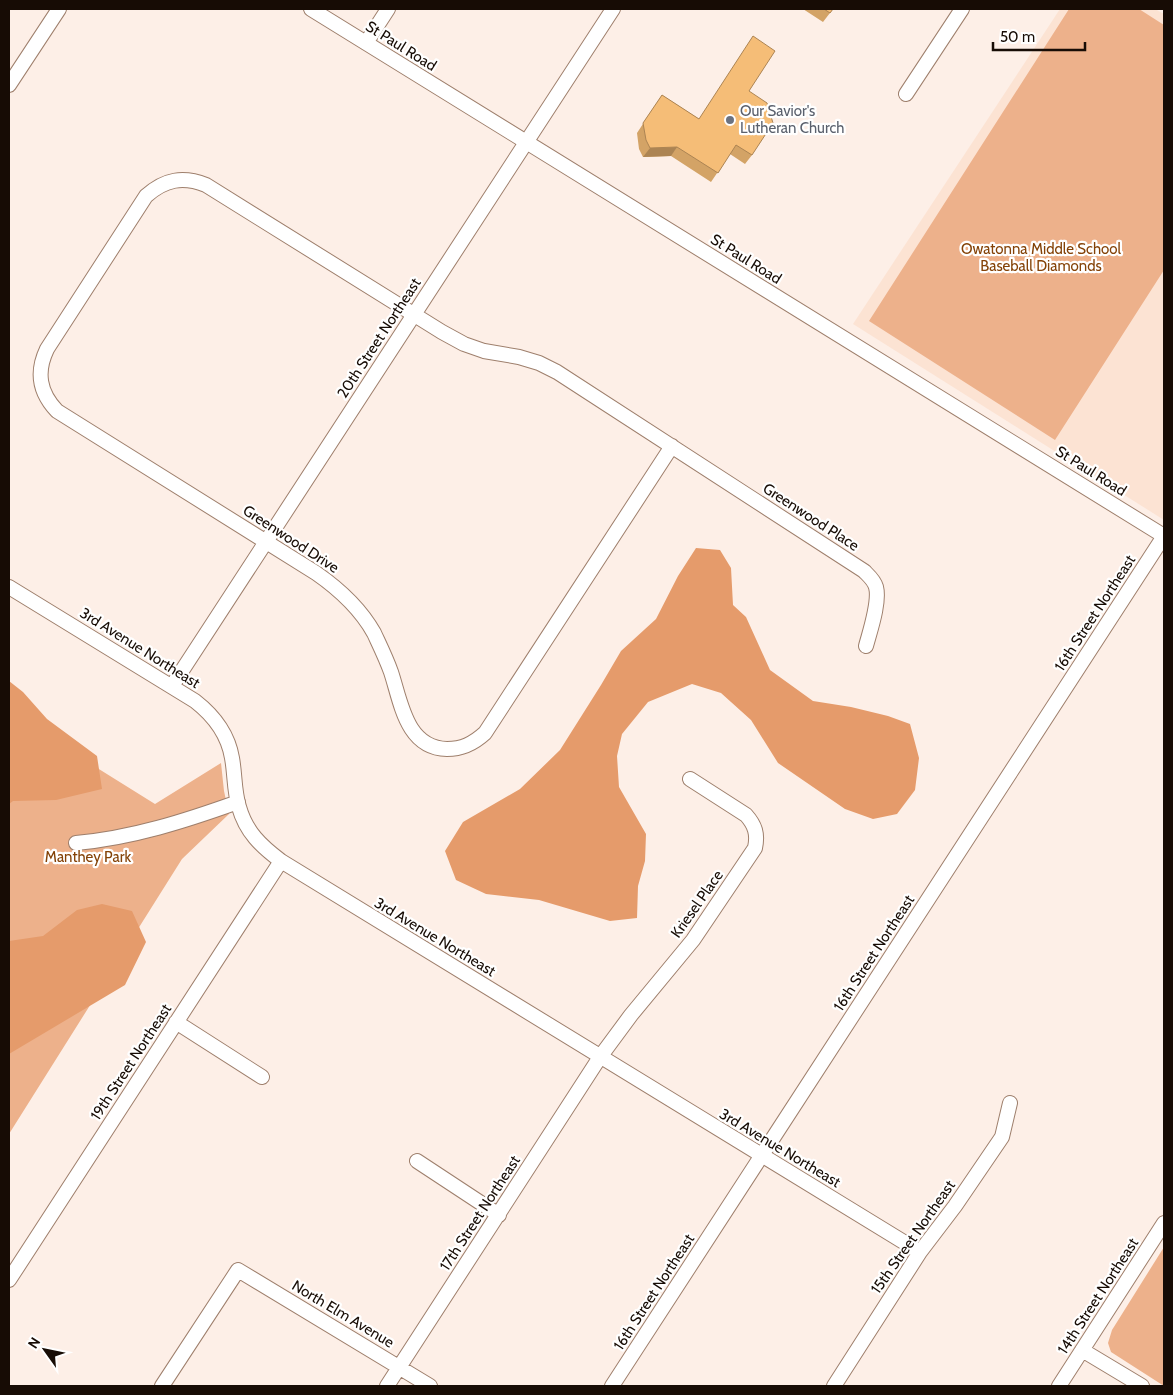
<svg xmlns="http://www.w3.org/2000/svg" width="1173" height="1395" viewBox="0 0 1173 1395" font-family="Cabin,sans-serif">
<style>
.built{fill:#fce3d3}
.green{fill:#edb18b}
.forest{fill:#e59b6b}
.lines{fill:none;stroke-linecap:round;stroke-linejoin:round}
.minor-casing{stroke:#9e7f6c;stroke-width:16}
.minor{stroke:#fff;stroke-width:14}
.wall{fill:#d3a366}
.shaded-wall{fill:#ac8453}
.building{fill:#f5bd77;stroke:#ac8453}
.worship-dot{fill:#6b7280;stroke:#fff;stroke-width:2}
.labels{text-anchor:middle;stroke-width:4.5;stroke-linejoin:round;paint-order:stroke}
.street-label{font-size:15px;fill:#170c05;stroke:#fff}
.worship-label{font-size:15px;fill:#5b616d;stroke:#fff;text-anchor:start}
.park-label{font-size:15px;fill:#844207;stroke:#fff}
</style>
<rect width="100%" height="100%" fill="#fdefe7"/>
<path class="built" d="M1060 9H1155L1164 14V520L853 324Z"/>
<path class="green" d="M1069 9H1139L1164 25V270L1055 440 869 321Z
M9 713 155 804 221 763 224 791 229 814 182 859 9 1134Z
M1164 1247V1386L1111 1352 1108 1343 1112 1330Z"/>
<path class="forest" d="M696 548 720 550 731 568 733 605 746 617 770 670 813 701 851 707 888 716 910 724 919 758 915 790 897 814 873 819 845 809 778 763 751 720 721 693 692 684 648 702 622 734 617 756 619 787 646 834 645 861 638 886 637 918 610 921 539 900 486 894 456 880 445 851 463 822 520 789 560 750 601 685 621 651 656 619 678 576Z
M9 681 23 692 47 719 97 756 102 789 56 800 13 801 9 804Z
M102 904 132 911 146 942 125 985 9 1054V941L43 936 77 910Z"/>
<g class="lines">
<defs>
<path id="minor" d="M311 9 1164 536
M366 43 388 9
M9 85 59 9
M906 94 962 9
M672 446 485 733C473 744 462 749 447 749 406 748 401 702 391 672 386 658 380 646 374 633 360 608 339 589 316 573L57 411C39 392 36 372 47 349L146 196C165 179 183 176 206 185L442 332 464 344 484 351 519 357 539 363 557 372 864 571C869 576 874 580 876 587 880 602 870 631 866 646
M9 587 195 701C213 715 228 734 232 758 235 774 234 791 239 807 246 832 261 846 281 861L920 1252
M172 686 613 9
M76 843C132 838 185 821 238 802
M176 1022 262 1077
M417 1161 499 1215
M9 1280 281 861
M1082 1350 1142 1386
M162 1386 238 1270 430 1386
M387 1386 600 1057 631 1015 693 940 755 848C758 834 755 825 746 815L690 779
M612 1386 1164 536
M834 1386 920 1252 955 1206 1002 1137 1010 1103
M1059 1386 1164 1223"/>
</defs>
<use href="#minor" class="minor-casing"/>
<use href="#minor" class="minor"/>
</g>
<path class="wall" d="M803 9H833L823 22Z
M749 91 752 155 745 164 730 154 711 182 671 156 643 157 639 149 637 133 662 95 699 119Z"/>
<path class="shaded-wall" d="M677 147 671 156 643 157 650 148Z"/>
<path class="building" d="M824 9H833L830 13Z
M753 36 775 51 749 91 767 103 773 123 752 155 736 145 718 173 677 147 650 148 646 140 643 123 662 95 699 119Z"/>
<circle class="worship-dot" cx="730" cy="120" r="5"/>
<g class="labels">
<g class="street-label">
<text transform="translate(401 46) rotate(32)" y="5">St Paul Road</text>
<text transform="translate(746 259) rotate(32)" y="5">St Paul Road</text>
<text transform="translate(379 338) rotate(-57)" y="5">20th Street Northeast</text>
<text transform="translate(1091 471) rotate(32)" y="5">St Paul Road</text>
<text transform="translate(811 517) rotate(33)" y="5">Greenwood Place</text>
<text transform="translate(291 539) rotate(33)" y="5">Greenwood Drive</text>
<text transform="translate(1095 613) rotate(-57)" y="5">16th Street Northeast</text>
<text transform="translate(140 648) rotate(32)" y="5">3rd Avenue Northeast</text>
<text transform="translate(697 904) rotate(-55)" y="5">Kriesel Place</text>
<text transform="translate(435 937) rotate(31)" y="5">3rd Avenue Northeast</text>
<text transform="translate(874 953) rotate(-57)" y="5">16th Street Northeast</text>
<text transform="translate(131 1062) rotate(-57)" y="5">19th Street Northeast</text>
<text transform="translate(780 1148) rotate(31)" y="5">3rd Avenue Northeast</text>
<text transform="translate(480 1213) rotate(-57)" y="5">17th Street Northeast</text>
<text transform="translate(913 1237) rotate(-55)" y="5">15th Street Northeast</text>
<text transform="translate(654 1292) rotate(-57)" y="5">16th Street Northeast</text>
<text transform="translate(1098 1296) rotate(-57)" y="5">14th Street Northeast</text>
<text transform="translate(343 1314) rotate(31)" y="5">North Elm Avenue</text>
</g>
<g class="worship-label">
<text x="740" y="116">Our Savior's<tspan x="740" dy="17">Lutheran Church</tspan></text>
</g>
<g class="park-label">
<text x="1041" y="254">Owatonna Middle School<tspan x="1041" dy="17">Baseball Diamonds</tspan></text>
<text x="88" y="862">Manthey Park</text>
</g>
</g>
<rect width="1173" height="1395" fill="none" stroke="#170c05" stroke-width="20"/>
<g transform="translate(45 1350) rotate(303)" stroke="#ffffff" stroke-width="4" paint-order="stroke">
<path d="M0-4L9 19L0 12L-9 19Z" fill="#170c05"/>
<text y="-8" font-size="14" font-weight="bold" text-anchor="middle" fill="#170c05">N</text>
</g>
<path d="M993 42v8h92v-8" fill="none" stroke="#170c05" stroke-width="2.5"/>
<text x="1000" y="42" font-size="15" fill="#170c05" stroke="#ffffff" stroke-width="4" paint-order="stroke">50 m</text>
</svg>
